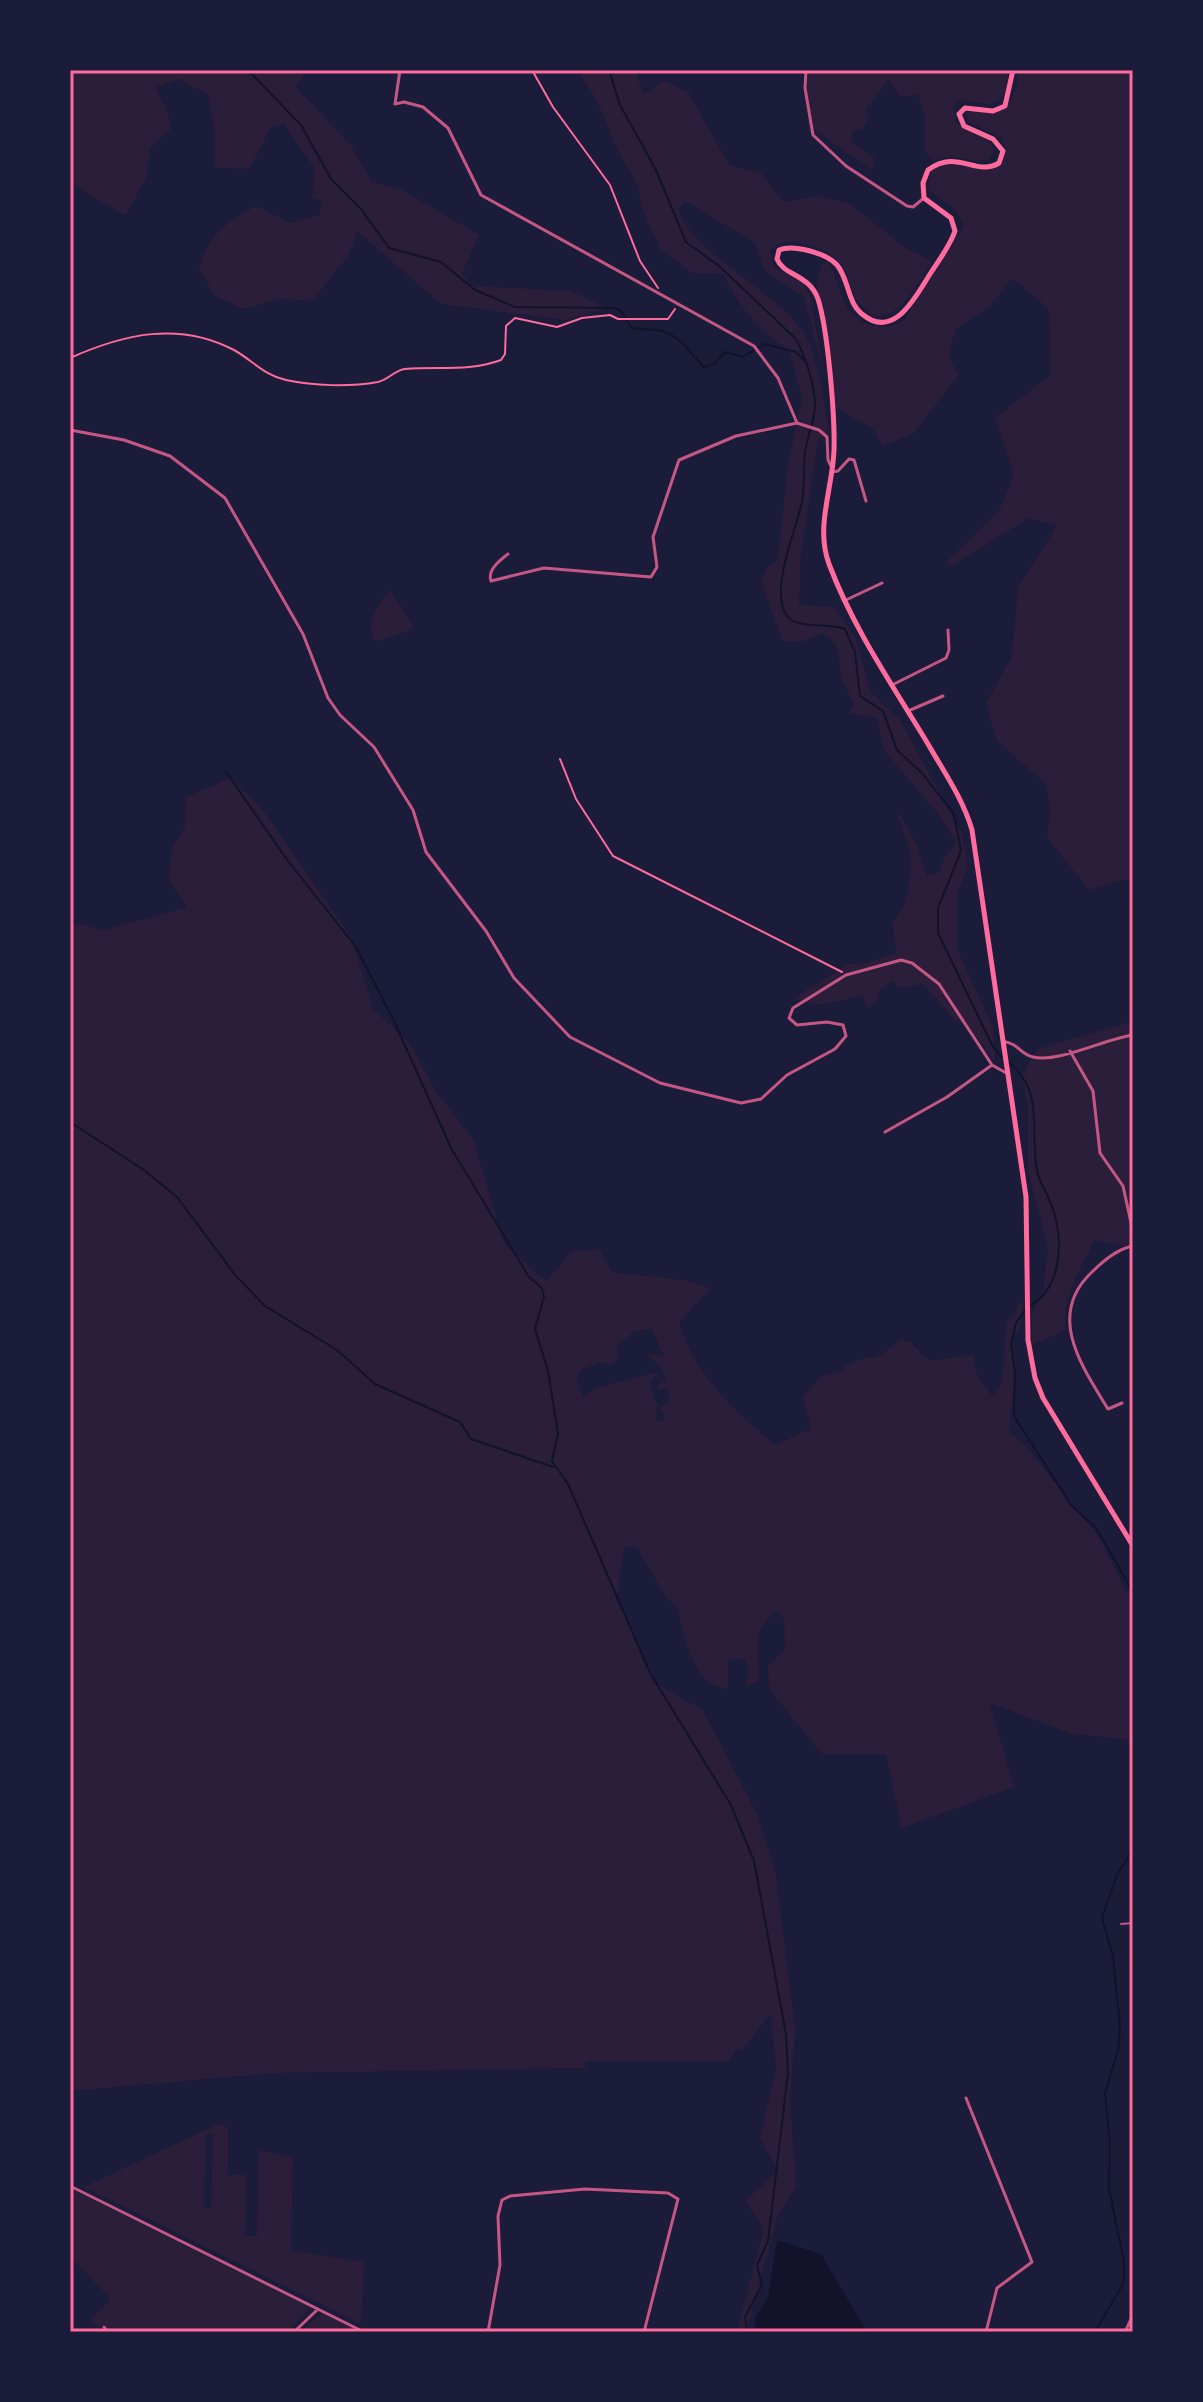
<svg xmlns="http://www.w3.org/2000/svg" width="1203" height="2402" viewBox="0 0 1203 2402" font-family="'DM Sans',sans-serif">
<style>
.green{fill:#2a1e3b;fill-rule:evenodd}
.water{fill:#12122b}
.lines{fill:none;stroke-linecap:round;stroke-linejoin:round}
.stream{stroke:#12122b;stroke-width:2}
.path{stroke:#ff6b9d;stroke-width:2}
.service{stroke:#c65784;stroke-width:2}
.minor{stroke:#c65784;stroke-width:3}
.secondary{stroke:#ff6b9d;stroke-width:5}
.neatline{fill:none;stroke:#ff6b9d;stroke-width:3}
</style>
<rect width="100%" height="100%" fill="#1b1b3a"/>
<path class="green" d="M70 70H308L296 87 350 144 372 182 402 190 479 235 462 273 472 286 571 291 607 308 566 320 441 304 357 231 350 253 312 301 281 299 243 309 215 296 199 269C208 236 226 222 256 206L290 223 320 215 322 200 312 199 315 169 284 124 271 128 249 169 215 168V130L208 95 179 79 156 87 169 117 171 129 150 148 146 179 125 216 73 184 70 189Z
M577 70H642L637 77 644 94 664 80 689 93 729 165 762 174 783 202 821 196 852 205 907 249 932 261C917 285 887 343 858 301 850 290 849 277 843 266 835 254 819 248 805 244 791 240 782 240 770 250L774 267 802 282 810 295 826 383 804 297 764 270 755 243 685 201 679 209C686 248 776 292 802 330 820 358 823 401 829 433L818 440 801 555 799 605 834 607 855 637 871 692 900 720 962 834 968 866 957 895V949L993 1027 995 1062 969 1027 954 1019 923 984 899 988 893 981 879 990 878 998 867 1009 863 995C842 999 812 1012 795 997L849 964 867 963 896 953 893 922C908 906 913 875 910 853 908 839 899 825 897 809L918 848 927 876 939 873 944 858 957 843 938 814 883 749 878 719 850 713 854 705C850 695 843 684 841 674 836 651 844 650 823 633L805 641H783L761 582 768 567 778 559 788 466 802 397 789 350C758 332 740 306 723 274L692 273 660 249 641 206 638 186 616 147 597 100Z
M1009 70 1006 91 999 101 988 104 958 100 953 108 957 124 989 139 995 151 988 160C964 164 962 151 933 161L925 152V117L918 94 900 97 889 79 865 110 869 118 861 130H853L852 142 875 159 872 170 808 125 806 70Z
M1018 70H1133V877L1089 890 1047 837 1050 810 1046 784 997 741 986 704 1012 656 1018 587 1057 526 1029 518 951 566 946 562 999 511 1014 475 995 418 1051 374 1049 309 1012 278 988 308 955 329 949 358 959 375 913 434 883 446 873 429 835 407 825 320 816 285 823 263 828 261C836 276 839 295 848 309 861 328 888 332 905 319L964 226 956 210 928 190 932 169 941 163C962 161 979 171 999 164L1006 152 1002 138 970 123 965 114 973 109 995 112 1009 105 1018 84Z
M390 590 411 622 412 629 376 642C363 624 378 605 390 590Z
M230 778 261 807 352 939 373 1009 410 1043 436 1091 474 1141 503 1242 546 1282 571 1252 599 1249 612 1272 683 1280 711 1288 679 1323C697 1378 732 1407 775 1445L811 1429 803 1397 821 1376 842 1371 844 1366 868 1357 874 1359 901 1340 910 1342 930 1361 973 1355 976 1373 992 1396 1002 1384 1007 1321 1015 1314 1018 1302 1023 1304 1019 1331 1013 1338 1014 1380 1009 1432 1024 1444 1097 1534 1133 1605V1740L1072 1734 990 1703 1014 1787 902 1828 886 1754H822L769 1689 768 1666 785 1649 784 1618 775 1611C747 1639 762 1649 758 1682L745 1686 749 1672 745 1659 728 1660V1689C691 1685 686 1637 676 1605L668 1600 637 1548 624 1546 617 1599 657 1684 703 1710 757 1814 775 1870 795 2030 790 2099 796 2186 777 2218 746 2332H737L764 2228 745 2201 778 2171 760 2138 776 2070 771 2013 743 2049 736 2050 728 2061H586L585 2068 277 2073 70 2091V926L79 924 105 930 187 907 169 881 172 847 185 828 186 797ZM652 1329 664 1357 650 1354 648 1357C657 1360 664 1370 666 1380L657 1385 658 1390 668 1388 669 1403 658 1408 665 1414V1420L656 1421 657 1404 649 1384 657 1372 597 1388 583 1396 577 1378 581 1370 603 1362 609 1365 619 1359 617 1345 635 1331Z
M1133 1021V1248L1095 1240C1080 1269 1063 1297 1065 1330L1032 1345V1312L1043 1297 1048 1248 1028 1171V1111L1023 1074 1037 1049Z
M218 2124 228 2128V2175H246L245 2236H257L259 2150 293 2157 291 2250 364 2262 361 2324 84 2187ZM213 2133 211 2209 210 2210 204 2206 206 2135Z
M70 2188 310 2308 286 2332H111L105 2324 99 2328 91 2319 111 2299 70 2257V2205L75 2199 70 2198Z
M322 2313 360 2332H300Z"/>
<path class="water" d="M777 2240 821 2254 867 2332H756L755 2317 768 2298Z"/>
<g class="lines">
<path class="stream" d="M248 70 301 125 331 179 361 209 389 248 441 262 475 290 515 307 614 308 621 311 631 327C640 330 648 329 657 330 679 333 691 354 704 367L714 364 725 352 743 357 764 344 796 352 805 361
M609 70 620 105 656 170 686 242 719 266 796 339C806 358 814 383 815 404 815 421 807 436 805 453 803 469 805 486 802 502 796 530 769 591 787 616 797 630 830 622 845 629L855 652 860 696 883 711 897 750 922 773 954 814 961 851 938 908V933L993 1047 1002 1057
M226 772 288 861 356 947 394 1021 451 1148 529 1277 542 1288 544 1297 535 1329 548 1371 558 1433 552 1461 568 1484 650 1673 731 1805 754 1861 786 2034 788 2073 768 2241 757 2265 762 2285 745 2317 747 2332
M1007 1061C1046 1092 1029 1126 1037 1170 1039 1183 1047 1192 1051 1204 1064 1237 1063 1286 1031 1305
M70 1122 144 1170 177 1197 236 1276 265 1306 337 1350 375 1384 460 1422 471 1439 553 1467
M1026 1309 1016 1323 1011 1344 1015 1374 1014 1416 1071 1505 1096 1528 1133 1592
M1095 2332 1124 2282V2262L1109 2189 1110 2144 1105 2093 1118 2050 1120 2027 1113 1956 1102 1918 1117 1875 1133 1849"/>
<path class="path" d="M532 70 553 107 610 185 640 261 658 288
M70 358C124 334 179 321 234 350 252 360 265 376 286 380 314 386 349 387 378 382 388 380 395 370 405 369 439 366 468 372 501 360L505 354 506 326 515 318 557 327 582 318 610 315 618 319H668L675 309
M560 759 576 799 613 856 842 972"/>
<path class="service" d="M1121 1924 1133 1923"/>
<path class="minor" d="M400 70 395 104 404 102 423 107 448 128 481 195 754 346 778 378 797 423 819 430 827 437 828 460 832 468
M806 70 805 88 813 135 846 166 907 206 913 207 924 198
M70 430 124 440 170 456 225 498 303 634 328 698 340 715 374 747 413 810 426 852 486 931 514 978 570 1037 660 1083 741 1103 761 1099 787 1075 835 1049 846 1036 843 1025 827 1022 797 1025 789 1018 793 1008 846 975 901 960 912 963 939 984 992 1065 1008 1074
M832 472 838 471 849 459 854 460 866 501
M508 554C500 560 487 570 491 581L544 568 651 577 657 567 653 537 679 460 736 436 797 423
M846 600 882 583
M892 685 946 658 949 650 948 630
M908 711 943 696
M1005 1042C1018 1043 1021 1055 1033 1057 1059 1063 1104 1039 1133 1035
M1070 1051 1093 1091 1100 1153 1123 1186 1133 1232
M885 1132 947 1097 992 1065
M1122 1403 1108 1409C1081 1365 1046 1315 1092 1272 1104 1260 1117 1249 1133 1246
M966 2098 1032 2262 997 2288 986 2332
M70 2186 364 2332
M104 2327 108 2332
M294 2332 317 2310
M488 2332 500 2265 498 2216 502 2200 510 2196 585 2189 668 2193 678 2199 644 2332
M1125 2332 1133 2315"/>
<path class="secondary" d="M1013 70 1005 106 993 111 965 108 959 114 964 126 993 139 1003 151 999 163C976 177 957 148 928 170L923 183 924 198 951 218 955 231C950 246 939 260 930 274 916 296 894 341 862 314 847 302 849 279 837 265 826 253 793 244 779 250L777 259C784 276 809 274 818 299 828 330 835 417 834 450 833 487 815 527 829 564 853 628 893 686 928 744 944 772 963 799 972 830L1026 1197 1028 1340 1035 1378 1043 1398 1133 1546"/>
</g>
<rect width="1203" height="2402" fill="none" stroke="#1b1b3a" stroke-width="144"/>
<rect x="72" y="72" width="1059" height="2258" class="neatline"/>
</svg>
